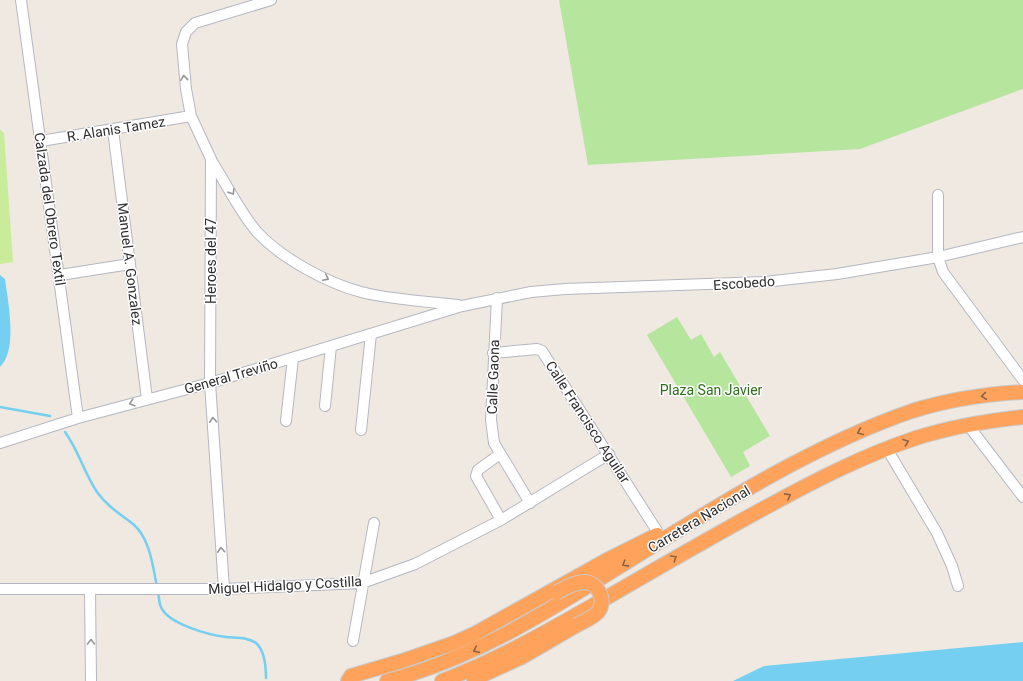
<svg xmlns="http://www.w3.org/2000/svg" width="1023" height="681" viewBox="0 0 1023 681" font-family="Roboto,sans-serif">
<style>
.green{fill:#b6e59e}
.pitch{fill:#c9ec9a}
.water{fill:#75cff0}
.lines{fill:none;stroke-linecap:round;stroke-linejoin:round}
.stream{stroke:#75cff0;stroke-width:2.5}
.minor-casing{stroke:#b4b7c1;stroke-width:12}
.highway-casing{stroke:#c9c9c9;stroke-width:16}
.minor{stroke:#fff;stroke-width:10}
.highway{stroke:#ffa35c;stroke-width:14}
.highway-bridge-casing{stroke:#c9c9c9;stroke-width:16;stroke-linecap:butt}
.highway-bridge{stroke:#ffa35c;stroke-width:14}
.oneway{stroke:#969696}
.oneway2{stroke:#8c6343}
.labels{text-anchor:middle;stroke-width:3;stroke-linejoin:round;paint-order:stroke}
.street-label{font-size:14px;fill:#2e2e2e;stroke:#fff}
.park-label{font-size:14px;fill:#2c6e1b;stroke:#fff}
</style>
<rect width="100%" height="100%" fill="#efe9e1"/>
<path class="green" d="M559 0H1023V89L860 149 588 165Z
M677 317 691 340 701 334 714 357 720 352 770 436 743 452 750 466 731 477 647 335Z"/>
<path class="pitch" d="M0 130 4 133 13 262 0 264Z"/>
<path class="water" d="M0 275 5 279C8 302 18 350 0 367Z
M1023 642V681H733L764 666Z"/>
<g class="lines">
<path class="stream" d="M0 407 50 416
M65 432C79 451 84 473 97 492 107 506 120 514 133 524 150 538 153 567 157 587
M158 592C159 597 159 603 161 607 168 624 209 635 226 637 236 638 248 637 256 643 265 651 266 667 266 678"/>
<defs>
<path id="minor" d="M21 0 78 418
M113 130 147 399
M41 141 191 116
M211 160C226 183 239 211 257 232 281 258 327 283 361 292 392 300 426 301 458 305
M938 195V257L943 272 1023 380
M60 275 130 264
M497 298 491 420 494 443 530 503
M493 353 537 349 542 351 659 534
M325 406 331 346
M286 421 293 358
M968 425 1023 497
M361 430 371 334
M0 443 78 418 210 383 462 306 531 292 565 289 764 282 837 274 938 257 1023 237
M887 449 937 533 952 566 958 586
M500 454 478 470 476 476 501 520
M0 589H224L362 583 415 564 501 520 609 454
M224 589 210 383 211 159 191 116 186 89 182 44 186 32 195 23 271 0
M90 590 91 681
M353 641 374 523"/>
<path id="highway" d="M474 679 522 657 577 625
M348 681 351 676 402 661 454 643 476 633 607 560 657 535
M387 681C471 659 537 618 609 573 703 515 807 447 912 411 947 400 986 394 1023 392
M442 681C500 659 552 629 606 598 661 566 716 534 772 504 818 479 865 455 916 438 951 427 986 421 1023 417"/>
</defs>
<use href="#minor" class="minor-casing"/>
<use href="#highway" class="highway-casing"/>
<use href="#minor" class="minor"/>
<use href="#highway" class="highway"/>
<defs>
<path id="highway-bridge" d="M557 592C565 588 575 582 584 582 598 582 607 601 598 612 593 618 584 621 577 625"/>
</defs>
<use href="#highway-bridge" class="highway-bridge-casing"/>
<use href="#highway-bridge" class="highway-bridge"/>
</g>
<defs><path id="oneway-chevron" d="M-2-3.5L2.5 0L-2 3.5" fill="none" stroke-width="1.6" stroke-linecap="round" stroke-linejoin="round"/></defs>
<g class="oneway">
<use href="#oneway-chevron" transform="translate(184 78) rotate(-96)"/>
<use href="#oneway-chevron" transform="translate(232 192) rotate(58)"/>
<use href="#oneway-chevron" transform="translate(326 278) rotate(26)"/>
<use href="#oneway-chevron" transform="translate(132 403) rotate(164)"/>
<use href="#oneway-chevron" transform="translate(213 420) rotate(-94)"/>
<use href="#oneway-chevron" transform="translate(221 550) rotate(-94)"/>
<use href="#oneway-chevron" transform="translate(91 642) rotate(-90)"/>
</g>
<g class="oneway2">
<use href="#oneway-chevron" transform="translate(984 396) rotate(172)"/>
<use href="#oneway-chevron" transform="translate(860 432) rotate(157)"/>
<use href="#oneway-chevron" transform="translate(906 442) rotate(-20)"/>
<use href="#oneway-chevron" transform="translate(788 496) rotate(-28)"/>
<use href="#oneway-chevron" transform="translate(674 558) rotate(-31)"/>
<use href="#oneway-chevron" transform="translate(625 564) rotate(148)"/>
<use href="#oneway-chevron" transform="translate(476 650) rotate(154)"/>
</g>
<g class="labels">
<g class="street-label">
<text transform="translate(116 129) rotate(-9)" y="5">R. Alanis Tamez</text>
<text transform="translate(50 209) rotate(82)" y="5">Calzada del Obrero Textil</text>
<text transform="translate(211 261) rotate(-90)" y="5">Heroes del 47</text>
<text transform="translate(130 264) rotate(83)" y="5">Manuel A. Gonzalez</text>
<text transform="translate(744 283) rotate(-4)" y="5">Escobedo</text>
<text transform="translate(231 376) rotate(-16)" y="5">General Treviño</text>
<text transform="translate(493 377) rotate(-88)" y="5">Calle Gaona</text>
<text transform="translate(588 422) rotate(57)" y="5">Calle Francisco Aguilar</text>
<text transform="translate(699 519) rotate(-31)" y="5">Carretera Nacional</text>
<text transform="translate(285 585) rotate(-3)" y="5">Miguel Hidalgo y Costilla</text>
</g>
<g class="park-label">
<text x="711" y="395">Plaza San Javier</text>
</g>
</g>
</svg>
